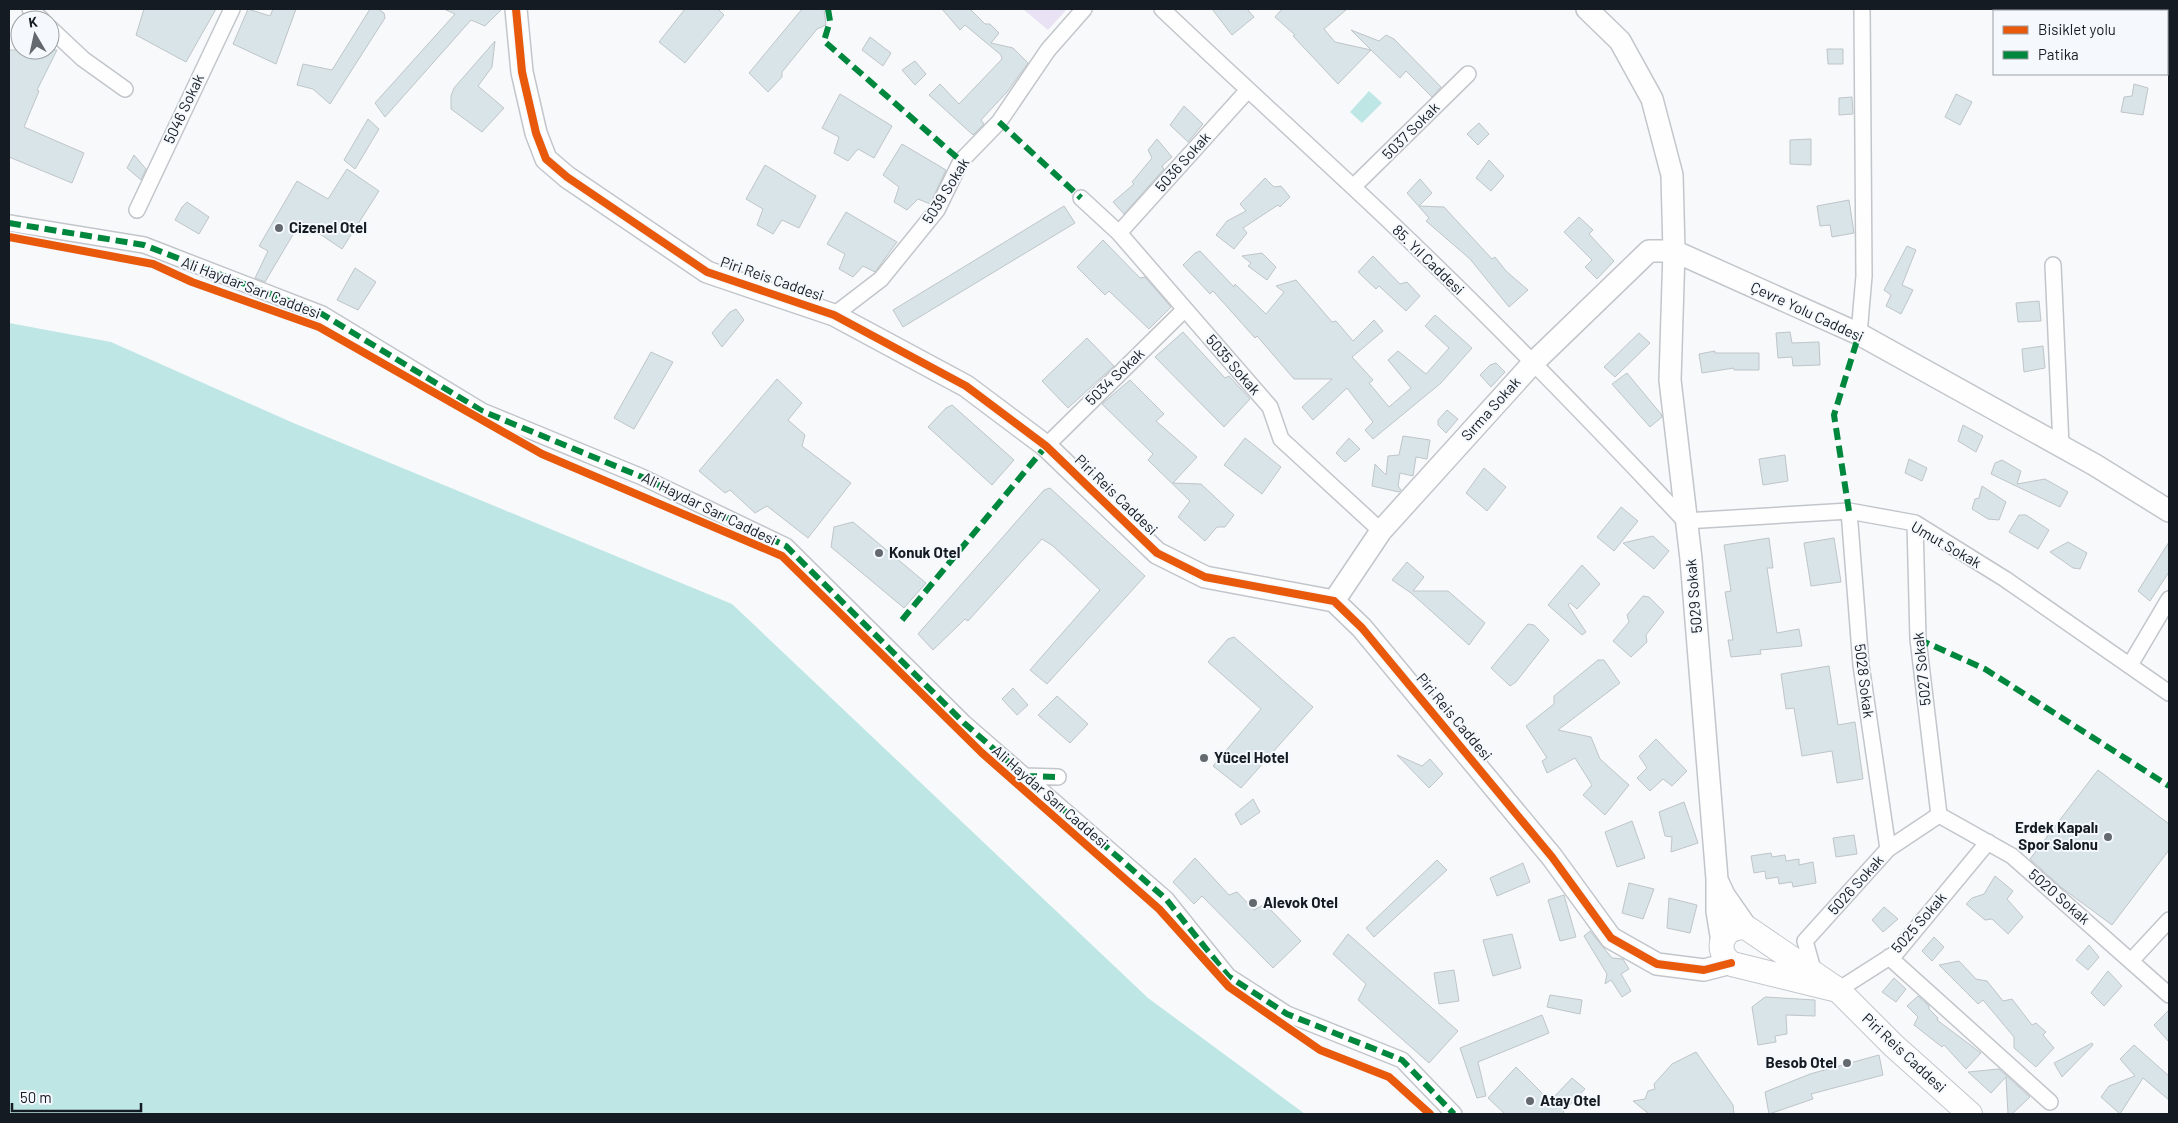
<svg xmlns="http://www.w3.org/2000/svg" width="2178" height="1123" viewBox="0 0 2178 1123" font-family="Barlow,sans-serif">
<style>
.green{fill:#e8e2f4}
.water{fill:#bde6e5}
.building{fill:#d8e4e8;stroke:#bfc5c8}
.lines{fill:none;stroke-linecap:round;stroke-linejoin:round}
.street-casing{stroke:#c2c6cb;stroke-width:18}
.secondary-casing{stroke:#c2c6cb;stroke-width:24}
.primary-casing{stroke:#c2c6cb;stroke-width:26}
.street{stroke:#fefefe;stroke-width:15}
.secondary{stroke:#fefefe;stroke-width:21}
.primary{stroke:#fefefe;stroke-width:24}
.quiet{stroke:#00873e;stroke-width:6;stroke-dasharray:12 6;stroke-linecap:butt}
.cycleway-casing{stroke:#f5f9fd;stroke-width:11}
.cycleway{stroke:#e8590c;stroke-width:8}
.poi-dot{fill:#63696e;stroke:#f5f9fd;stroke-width:2}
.labels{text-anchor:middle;stroke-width:4;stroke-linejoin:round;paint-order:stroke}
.street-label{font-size:15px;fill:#141b22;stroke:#f5f9fd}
.poi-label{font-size:15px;font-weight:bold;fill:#141b22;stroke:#f5f9fd;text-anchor:start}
</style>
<rect width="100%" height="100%" fill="#f7f9fb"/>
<path class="green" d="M1023 9H1067L1048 30Z"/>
<path class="water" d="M1369 91 1382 103 1362 123 1350 112Z
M9 323 111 342 291 422 732 604 1148 998 1305 1114H9Z"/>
<path class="building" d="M144 9H216L186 62 136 35Z
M248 9 270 16 273 9H296L276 64 233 44Z
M370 9H378L384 13 385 18 330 104 313 89 297 85 303 64 332 70Z
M444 9H502L485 26 471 20 385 117 375 103 455 14Z
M685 9H718L724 15 685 63 659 42Z
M802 9H824L826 25 817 29 782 72V77L768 92 749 73Z
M942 9H970L985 24H990L999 33 991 43 1013 48 1028 63 1007 92 981 120 984 124 973 135 929 95 940 84 959 104 1002 59 1001 55 965 25 960 30Z
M1212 9H1247L1254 17 1232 35Z
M1282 9H1347L1324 29 1335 42 1371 50 1351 30 1379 41 1386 35 1394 39 1441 87 1432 97 1406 71 1400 78 1371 50 1338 84 1293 36 1295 35 1275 17Z
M870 37 891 53 883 66 862 50Z
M495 41 492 67 478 86 504 108 482 132 451 109V96L454 88Z
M1827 49H1843V64H1828Z
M9 50H57L37 90 39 91 24 127 84 153 72 183 9 157Z
M915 61 926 74 915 85 902 70Z
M2134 84 2148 88 2143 115 2121 112 2124 97 2132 96Z
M840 94 892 126 874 158 858 149 848 161 834 153 839 137 822 128Z
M1956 94 1972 102 1960 125 1945 117Z
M1852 97 1853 114 1839 115V98Z
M1184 106 1203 124 1188 142 1170 125Z
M368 119 379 129 355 169 344 160Z
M1479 123 1489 134 1478 145 1467 134Z
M1157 139 1172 157 1162 166 1164 169 1124 214 1113 202 1134 184 1132 182 1152 158 1148 150Z
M1811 139V165L1790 164V140Z
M902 144 946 170 930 204 918 199 907 210 894 202 899 187 883 175Z
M134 155 146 169 141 180 127 168Z
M1489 160 1504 176 1491 191 1476 178Z
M765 165 816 196 799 228 782 220 773 234 757 225 763 209 746 199Z
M347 169 379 191 342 249 301 221 265 282 255 278 268 251 259 246 297 181 328 199Z
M1265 178 1274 187 1281 186 1290 197 1280 207 1278 205 1243 228 1247 233 1234 249 1216 235 1227 221 1246 211 1240 204Z
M1420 179 1432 193 1419 206 1444 207 1492 259 1495 257 1506 271 1528 290 1509 307 1470 259 1426 221 1429 218 1407 193Z
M1849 200 1854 233 1832 237 1830 225 1820 226 1817 206Z
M187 202 209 217 199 234 175 220 182 207Z
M1064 206 1075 223 903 327 893 310Z
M846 212 897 242 875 272 863 266 853 277 839 269 845 254 827 244Z
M1579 217 1593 230 1589 234 1614 261 1597 279 1585 267 1592 260 1564 232Z
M1103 240 1140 278 1145 277 1171 307 1149 329 1109 291 1105 295 1077 267Z
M1907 246 1916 250 1902 285 1913 290 1901 314 1886 306 1891 295 1884 290Z
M1200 251 1234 287 1235 284 1266 314 1284 292 1276 286 1296 280 1332 322 1336 321 1353 341 1374 320 1383 331 1352 357 1373 380 1369 383 1389 407 1411 388 1388 360 1398 351 1426 374 1449 348 1425 326 1435 315 1472 348 1441 383 1373 439 1365 430 1373 422 1347 388 1313 420 1302 407 1332 379H1294L1257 336 1255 338 1213 291 1210 294 1183 265 1195 253Z
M1262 253 1276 267 1267 280 1248 266 1251 263 1242 256Z
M1373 256 1400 284 1407 282 1420 296 1406 311 1379 286 1376 289 1358 272Z
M355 268 376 282 358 310 337 300Z
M2039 301 2041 321 2018 322 2016 303Z
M736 309 744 320 722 347 712 333 730 312Z
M1183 332 1225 378 1229 376 1250 399 1224 427 1155 357Z
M1790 332 1792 343 1819 342 1820 365 1793 366 1792 357 1778 358 1776 333Z
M1639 333 1650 343 1615 377 1604 367Z
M1087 338 1114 366 1068 408 1042 381Z
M2043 346 2045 368 2024 372 2022 349Z
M1715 351V353H1759V370H1734V368L1702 373 1699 354Z
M651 352 673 362 634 429 614 418Z
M1496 363 1505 372 1491 387 1480 375 1490 365Z
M1627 373 1661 414 1662 417 1650 427 1612 384Z
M777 379 802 403 788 420 805 435 802 446 851 483 808 538 767 506 755 513 730 490 725 493 699 471Z
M1130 380 1164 414 1156 421 1197 457 1173 483 1201 484 1234 515 1225 527H1217L1205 541 1178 517 1190 501 1148 460 1153 454 1102 404Z
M952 405 1014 460 992 485 928 427 946 408Z
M1447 410 1458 419 1446 433 1438 425V420Z
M1963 425 1983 436 1976 452 1958 441Z
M1403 436 1430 440 1427 459 1416 457 1413 476 1400 473 1398 486 1401 490 1399 492 1372 486 1375 464 1386 475 1388 456 1399 455Z
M1245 438 1281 467 1262 494 1224 465Z
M1349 438 1360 449 1345 462 1336 453Z
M1785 455 1788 481 1763 485 1759 459Z
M1909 459 1927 468 1922 481 1905 473Z
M2002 460 2021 471 2017 484 2045 479 2068 492 2060 507 1991 474 1995 463Z
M1484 468 1506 487 1487 511 1466 493Z
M1982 486 2006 502 1999 520 1988 519 1972 509 1975 499 1979 498Z
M1050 488 1145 576 1047 684 1030 670 1100 590 1053 546 1042 539 968 621 965 619 933 650 918 634 1044 490Z
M1621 507 1638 521 1614 551 1597 537Z
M2019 515H2026L2049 530 2038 549 2009 532Z
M853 522 926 583 904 608 831 547 834 527Z
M1653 536 1669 551 1654 569 1623 543Z
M1769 538 1773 568H1767L1777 633 1799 629 1802 646 1760 650 1761 654 1731 657 1728 640H1733L1725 592 1731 591 1724 545Z
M1834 538 1841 582 1811 586 1804 543Z
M2068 542 2087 553 2080 569 2073 568 2050 552Z
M2169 542V572L2150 601 2138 591Z
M1407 562 1424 577 1413 591H1448L1485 623 1469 645 1411 593 1392 580Z
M1582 565 1600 584 1577 609 1570 603 1568 605 1586 632 1582 635 1548 605Z
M1643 596 1649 597 1664 612 1646 635 1647 642 1631 657 1613 641 1629 622 1627 615Z
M1528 624 1534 625 1549 640 1516 682 1510 686 1491 668Z
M1234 637 1313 707 1241 788 1213 766 1261 709 1208 662 1228 639Z
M1598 660H1604L1620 683 1558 730 1591 737 1600 759 1629 785 1605 815 1583 795 1592 785 1575 758 1547 773 1542 761 1547 758 1526 726 1554 704V696Z
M1829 666 1838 725 1855 722 1863 779 1837 783 1832 751 1802 756 1794 708 1786 709 1781 674Z
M1013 688 1028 705 1017 715 1002 699Z
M1057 696 1088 724 1070 743 1038 715Z
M1656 739 1687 771 1672 786 1663 779 1650 791 1637 778 1647 768 1639 756Z
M1397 755 1422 766 1430 759 1443 774 1429 788Z
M2098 770 2169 824V850L2112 925 2062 888 2030 859Z
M1253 799 1260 812 1241 825 1235 814Z
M1684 802 1698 843 1671 852 1672 837 1665 836 1659 812Z
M1632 821 1645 858 1617 867 1605 832Z
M1854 835 1857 854 1836 857 1833 838Z
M1771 853 1772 857 1785 855 1786 861 1799 859V865L1813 862 1816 883 1793 887 1792 882 1779 884 1778 877 1766 879 1765 871 1754 873 1751 856Z
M1195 858 1229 895 1237 892 1254 910 1265 904 1301 941 1273 968 1202 896 1194 904 1173 882Z
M1437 860 1447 870 1374 937 1366 928Z
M1523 863 1530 882 1497 896 1490 878Z
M1995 876 2013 891 2007 899 2023 917 2008 934 1992 919 1985 920 1966 904 1972 898 1984 894Z
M1629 883 1654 889 1643 919 1622 913Z
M1564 895 1576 937 1560 941 1548 900Z
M1669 898 1697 905 1690 933 1667 928Z
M1884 907 1898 919 1883 932 1872 920Z
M1590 931 1612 958 1623 959 1629 969 1621 974 1631 991 1622 997 1611 980 1605 984 1607 974 1584 936Z
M1348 934 1458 1031 1429 1063 1358 1000 1366 984 1333 954Z
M1512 934 1521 968 1493 976 1483 940Z
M1934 937 1944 947 1932 961 1922 951Z
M2089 945 2099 957 2088 970 2076 960Z
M1959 961 1976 979 1987 981 2003 1001 2012 999 2032 1025 2036 1023 2046 1032 2043 1035 2054 1048 2036 1067 2014 1048V1037L1983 1000 1978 1004 1939 965Z
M1454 970 1459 1001 1439 1004 1434 973Z
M2108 971 2122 986 2104 1006 2091 993Z
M1894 978 1906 989 1896 1002 1882 992Z
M1550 995 1582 1000 1580 1014 1547 1007Z
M1918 996 1929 1006V1009L1938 1018 1937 1020 1981 1053 1966 1069 1944 1045 1942 1047 1914 1025 1918 1017 1907 1006Z
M1765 997 1815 1000V1016L1786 1015 1787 1034 1775 1036 1776 1042 1758 1045 1752 1007Z
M2169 1010V1042L2154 1025Z
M1542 1015 1549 1033 1478 1062 1486 1096 1477 1098 1460 1048Z
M2092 1043 2093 1045 2062 1077 2054 1063Z
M2134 1045 2169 1076V1100L2143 1078 2120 1114 2101 1097 2109 1086 2135 1076 2120 1059Z
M1696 1052 1733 1105 1734 1114H1649L1633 1101 1645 1099 1648 1091 1655 1089 1654 1084 1672 1064Z
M1879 1055 1883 1075 1811 1094 1813 1099 1769 1114 1765 1092 1810 1074Z
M1516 1067 1550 1101 1572 1078 1585 1089 1563 1112 1565 1114H1505L1488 1098Z
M1999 1069 2030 1097 2012 1114H2008L2006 1077 1991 1093 1968 1072Z"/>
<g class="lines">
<defs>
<path id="street" d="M30 9 42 20
M1162 9C1225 69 1289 127 1353 187 1468 294 1578 407 1685 521L1849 511 1915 523 2005 579 2169 693
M50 28 83 59 125 89
M1353 187 1468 74
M1081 198 1119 233 1270 407 1281 439 1381 531
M137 210 232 9
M9 223 144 245 322 314 482 411 642 477 786 546 964 723 1166 899 1228 976 1287 1014 1402 1060 1454 1114
M1119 233 1247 91
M2053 265 2061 446
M834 315 881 279 937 210 961 161 999 122 1048 50 1084 9
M1859 334 1864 276 1862 9
M1046 446 1185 309
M1849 511 1861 665 1888 849
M1915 523 1918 639 1939 815
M2130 665 2169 599
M1025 776 1058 777
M1939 815 2012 856 2169 995
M1889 957 2050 1102
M2131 961 2169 920
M1814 973 1805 941 1888 849 1939 815
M1838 990 1896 953 1988 842"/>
<path id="secondary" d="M516 9 522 72 536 133 546 159 567 177 707 272 834 315 966 386 1046 446 1157 553 1205 577 1334 601 1362 628 1552 857 1611 938 1657 964 1704 970 1731 963
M1587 9 1620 41 1652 99 1672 175 1674 251 1670 380 1691 559 1717 879V911L1722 942
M1334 601 1381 531 1533 363 1649 251H1674L1859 334 2095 465 2169 511
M1718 882 1724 895 1747 928"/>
<path id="primary" d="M1838 990 1732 964C1712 950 1723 924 1747 928L1838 990 1894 1046 1970 1114"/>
</defs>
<use href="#street" class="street-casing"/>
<use href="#secondary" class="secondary-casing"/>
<use href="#primary" class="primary-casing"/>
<use href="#street" class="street"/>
<use href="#secondary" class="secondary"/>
<use href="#primary" class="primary"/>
<path class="quiet" d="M828 9 830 21 824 41 961 161
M999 122 1081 198
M9 223 144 245 322 314 482 411 642 477 786 546 964 723 1166 899 1228 976 1287 1014 1402 1060 1454 1114
M1849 511 1834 415 1859 334
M902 620 1046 446
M1918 639 1985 669 2169 786
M1025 776 1058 777"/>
<defs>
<path id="cycleway" d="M516 9 522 72 536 133 546 159 567 177 707 272 834 315 966 386 1046 446 1157 553 1205 577 1334 601 1362 628 1552 857 1611 938 1657 964 1704 970 1731 963
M9 237 153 264 192 282 319 327 542 454 782 556 982 753 1159 909 1229 987 1320 1050 1389 1077 1430 1114"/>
</defs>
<use href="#cycleway" class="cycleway-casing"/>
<use href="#cycleway" class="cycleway"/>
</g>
<g class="poi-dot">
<circle cx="279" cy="228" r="5"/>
<circle cx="879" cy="553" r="5"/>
<circle cx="1204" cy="758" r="5"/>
<circle cx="2108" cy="837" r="5"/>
<circle cx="1253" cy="903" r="5"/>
<circle cx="1847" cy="1063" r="5"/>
<circle cx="1530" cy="1101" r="5"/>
</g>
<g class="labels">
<g class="street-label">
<text transform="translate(184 109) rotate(-65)" y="5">5046 Sokak</text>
<text transform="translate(1411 131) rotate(-45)" y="5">5037 Sokak</text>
<text transform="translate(1183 162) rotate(-48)" y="5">5036 Sokak</text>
<text transform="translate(946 191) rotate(-58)" y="5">5039 Sokak</text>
<text transform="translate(1428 260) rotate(44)" y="5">85. Yıl Caddesi</text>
<text transform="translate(772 279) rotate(19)" y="5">Piri Reis Caddesi</text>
<text transform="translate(251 288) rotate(21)" y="5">Ali Haydar Sarı Caddesi</text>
<text transform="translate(1807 312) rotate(25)" y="5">Çevre Yolu Caddesi</text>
<text transform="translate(1233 365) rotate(49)" y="5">5035 Sokak</text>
<text transform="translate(1115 377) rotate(-44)" y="5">5034 Sokak</text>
<text transform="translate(1491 409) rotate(-48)" y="5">Sırma Sokak</text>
<text transform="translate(1116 495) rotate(44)" y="5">Piri Reis Caddesi</text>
<text transform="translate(709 509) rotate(26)" y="5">Ali Haydar Sarı Caddesi</text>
<text transform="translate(1946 545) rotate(30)" y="5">Umut Sokak</text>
<text transform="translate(1694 596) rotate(-95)" y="5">5029 Sokak</text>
<text transform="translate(1922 669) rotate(-96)" y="5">5027 Sokak</text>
<text transform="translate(1864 681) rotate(83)" y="5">5028 Sokak</text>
<text transform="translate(1454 717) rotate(50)" y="5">Piri Reis Caddesi</text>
<text transform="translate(1050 797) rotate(41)" y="5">Ali Haydar Sarı Caddesi</text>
<text transform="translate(1856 885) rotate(-48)" y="5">5026 Sokak</text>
<text transform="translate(2059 897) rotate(41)" y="5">5020 Sokak</text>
<text transform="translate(1919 923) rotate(-49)" y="5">5025 Sokak</text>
<text transform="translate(1904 1053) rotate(43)" y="5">Piri Reis Caddesi</text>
</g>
<g class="poi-label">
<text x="289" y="233">Cizenel Otel</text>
<text x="889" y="558">Konuk Otel</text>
<text x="1214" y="763">Yücel Hotel</text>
<text x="2098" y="833" text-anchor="end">Erdek Kapalı<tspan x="2098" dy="17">Spor Salonu</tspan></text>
<text x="1263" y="908">Alevok Otel</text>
<text x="1837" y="1068" text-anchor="end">Besob Otel</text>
<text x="1540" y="1106">Atay Otel</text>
</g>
</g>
<rect width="2178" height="1123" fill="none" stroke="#141b22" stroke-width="20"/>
<rect x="1993" y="10" width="175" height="65" fill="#f5f9fd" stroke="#9ba0a5"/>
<rect x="2003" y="26" width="25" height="8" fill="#e8590c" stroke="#9ba0a5"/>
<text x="2038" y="35" font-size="15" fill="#141b22">Bisiklet yolu</text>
<rect x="2003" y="51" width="25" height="8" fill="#00873e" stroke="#9ba0a5"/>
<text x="2038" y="60" font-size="15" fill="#141b22">Patika</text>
<g transform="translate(35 35) rotate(351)"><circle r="24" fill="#f5f9fd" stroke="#9ba0a5"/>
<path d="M0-4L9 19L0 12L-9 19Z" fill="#63696e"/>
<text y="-8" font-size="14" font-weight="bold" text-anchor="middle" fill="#141b22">K</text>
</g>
<path d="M12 1103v8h129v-8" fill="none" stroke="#141b22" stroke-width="2.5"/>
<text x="20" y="1103" font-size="15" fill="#141b22" stroke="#f5f9fd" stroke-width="4" paint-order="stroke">50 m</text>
</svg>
